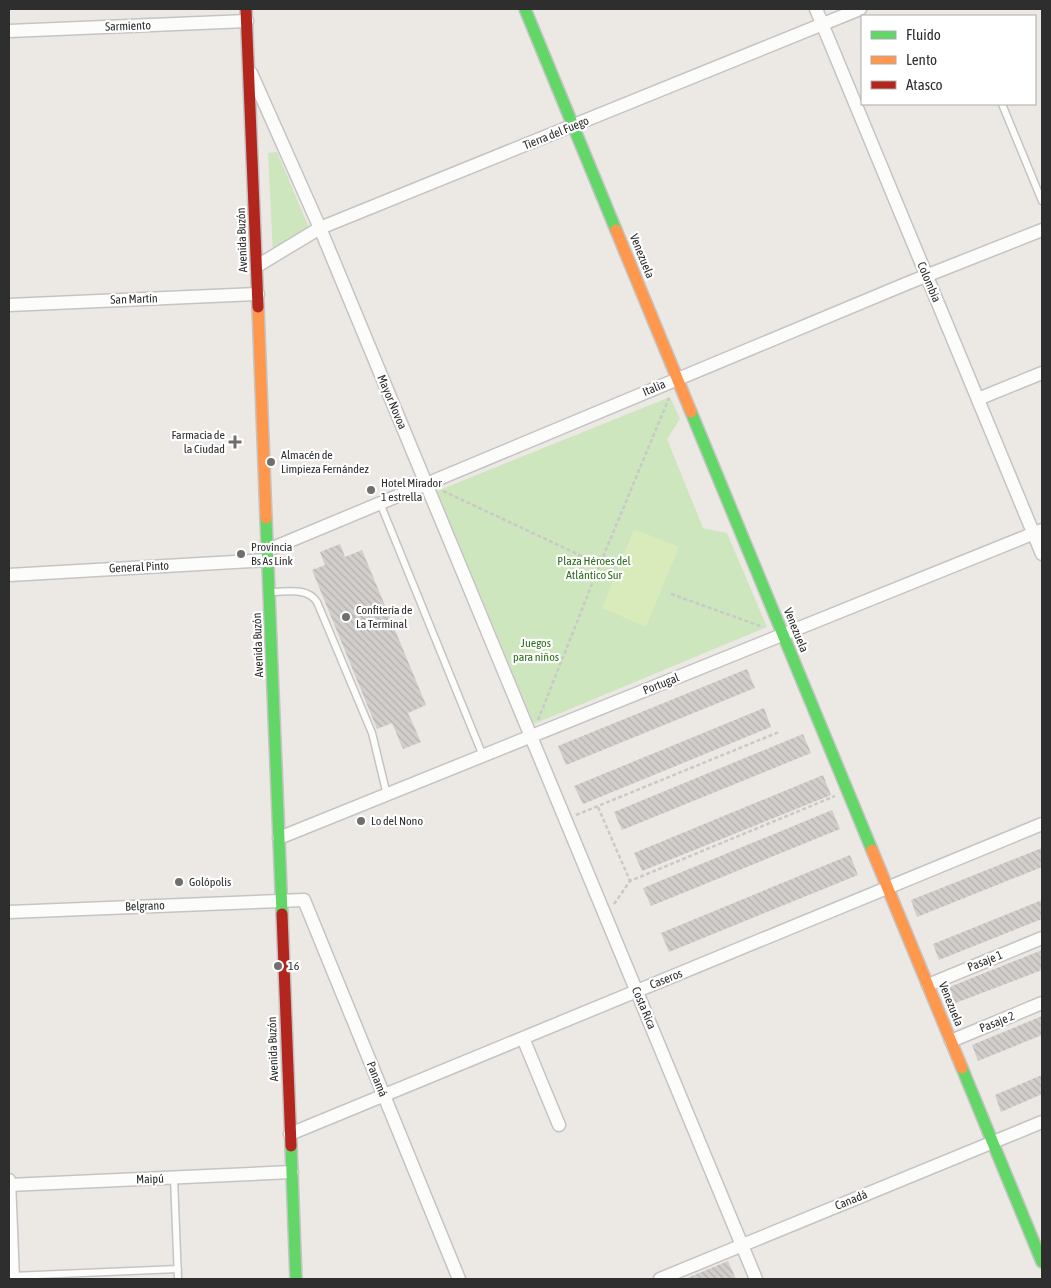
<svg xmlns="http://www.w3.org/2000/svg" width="1051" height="1288" viewBox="0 0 1051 1288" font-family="'Asap Condensed',sans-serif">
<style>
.park{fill:#cee6be}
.pitch{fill:#d9eabb}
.building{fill:url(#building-back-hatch)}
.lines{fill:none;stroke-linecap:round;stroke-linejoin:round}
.lane-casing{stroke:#c5c4c5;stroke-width:9}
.street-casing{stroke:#c5c4c5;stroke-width:15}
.fast-casing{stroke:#c5c4c5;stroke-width:14}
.slow-casing{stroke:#c5c4c5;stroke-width:14}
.jam-casing{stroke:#c5c4c5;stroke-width:14}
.path{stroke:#c9c9c8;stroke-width:2.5;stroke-dasharray:4 2.5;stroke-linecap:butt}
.lane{stroke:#fcfcfb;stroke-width:6}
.street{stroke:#fcfcfb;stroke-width:12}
.fast{stroke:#63d668;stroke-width:11}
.slow{stroke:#ff974d;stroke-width:11}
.jam{stroke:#b3261e;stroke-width:11}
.poi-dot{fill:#706f6e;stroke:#fff;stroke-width:2}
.labels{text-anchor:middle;stroke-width:4.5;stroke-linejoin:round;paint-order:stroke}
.street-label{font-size:12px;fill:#2e2e2e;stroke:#fff}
.poi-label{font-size:12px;fill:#2e2e2e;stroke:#fff;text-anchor:start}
.park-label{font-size:12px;fill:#2c6e1b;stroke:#fff}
</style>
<defs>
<pattern id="building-back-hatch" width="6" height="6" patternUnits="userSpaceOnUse" patternTransform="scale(1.25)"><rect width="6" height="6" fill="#d1cecb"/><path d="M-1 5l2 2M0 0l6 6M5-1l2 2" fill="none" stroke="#b4b1af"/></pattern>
</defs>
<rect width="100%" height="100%" fill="#ece8e4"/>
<path class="park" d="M277 152 310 230 273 255 268 153Z
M670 397 680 419 667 439 703 528 727 533 767 627 534 724 437 491Z"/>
<path class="pitch" d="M634 529 679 547 646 627 602 608Z"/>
<path class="building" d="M340 544 345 557 362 550 426 705 408 713 421 742 403 749 392 723 377 729 312 570 325 565 320 552Z
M747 669 755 688 566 765 558 746Z
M764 708 771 727 583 804 574 786Z
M803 734 811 753 622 830 614 812Z
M823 775 831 795 642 871 634 853Z
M832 810 840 829 651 906 643 888Z
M1042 848V867L917 917 911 900Z
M850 855 858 875 669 952 661 933Z
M1042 900V919L939 960 933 944Z
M1042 950V970L953 1004 947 988Z
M1042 1016V1035L978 1061 972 1045Z
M1042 1075V1094L1001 1112 995 1095Z
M728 1261 736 1279H685Z"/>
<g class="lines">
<defs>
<path id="lane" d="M1002 104 1042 201
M380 503 483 756
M271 592C288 592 307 587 317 602L372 733 387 795
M174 1178 178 1279
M12 1276 178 1269"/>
<path id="street" d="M816 9 1042 554
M9 31 247 21
M251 73 320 228 756 1279
M257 266 320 228 860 9
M9 305 258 294
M978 399 1042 373
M268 550 908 283 1042 230
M9 575 269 560
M279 838 1042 530
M9 912 304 900 459 1279
M928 985 1042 938
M523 1038 559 1125
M951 1041 1042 1003
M290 1134 1042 824
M9 1180 13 1279
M9 1185 292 1172
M660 1279 1042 1122"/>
<path id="fast" d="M525 9 616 230
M691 412 872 850
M266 518 282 914
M962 1068 1042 1262
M291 1146 296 1279"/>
<path id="slow" d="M616 230 691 412
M258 307 266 518
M872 850 962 1068"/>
<path id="jam" d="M246 9 258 307
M282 914 291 1146"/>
</defs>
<use href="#lane" class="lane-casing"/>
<use href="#street" class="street-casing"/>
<use href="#fast" class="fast-casing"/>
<use href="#slow" class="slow-casing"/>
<use href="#jam" class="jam-casing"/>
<path class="path" d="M443 491 599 564
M671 594 763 627
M538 720 600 564 669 398
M598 807 630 881
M576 815 779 732
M614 904 630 881 835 796"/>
<use href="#lane" class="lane"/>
<use href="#street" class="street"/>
<use href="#fast" class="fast"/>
<use href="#slow" class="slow"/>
<use href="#jam" class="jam"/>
</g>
<g class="poi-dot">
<path d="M232.5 434.5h5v5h5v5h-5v5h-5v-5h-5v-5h5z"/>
<circle cx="271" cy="462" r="5"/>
<circle cx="371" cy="490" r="5"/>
<circle cx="241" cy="554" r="5"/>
<circle cx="346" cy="617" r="5"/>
<circle cx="361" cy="821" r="5"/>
<circle cx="179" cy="882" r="5"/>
<circle cx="278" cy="966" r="5"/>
</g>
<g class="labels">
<g class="street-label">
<text transform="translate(128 26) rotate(-2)" y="4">Sarmiento</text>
<text transform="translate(556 133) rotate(-22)" y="4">Tierra del Fuego</text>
<text transform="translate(242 240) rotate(-92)" y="4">Avenida Buzón</text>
<text transform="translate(642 256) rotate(68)" y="4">Venezuela</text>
<text transform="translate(929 282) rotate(67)" y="4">Colombia</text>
<text transform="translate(134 299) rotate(-2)" y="4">San Martín</text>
<text transform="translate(654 388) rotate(-23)" y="4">Italia</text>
<text transform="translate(392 402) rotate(67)" y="4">Mayor Novoa</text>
<text transform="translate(139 567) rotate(-3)" y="4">General Pinto</text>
<text transform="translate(796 630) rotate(68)" y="4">Venezuela</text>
<text transform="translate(258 645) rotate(-92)" y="4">Avenida Buzón</text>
<text transform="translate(661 684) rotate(-22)" y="4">Portugal</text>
<text transform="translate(145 906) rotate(-2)" y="4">Belgrano</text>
<text transform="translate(985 961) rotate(-22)" y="4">Pasaje 1</text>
<text transform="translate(666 979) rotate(-22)" y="4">Caseros</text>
<text transform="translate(951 1004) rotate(68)" y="4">Venezuela</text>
<text transform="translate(644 1008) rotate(67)" y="4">Costa Rica</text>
<text transform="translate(997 1022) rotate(-22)" y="4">Pasaje 2</text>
<text transform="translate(273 1049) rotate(-92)" y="4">Avenida Buzón</text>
<text transform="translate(377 1079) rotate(68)" y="4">Panamá</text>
<text transform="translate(150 1179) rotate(-2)" y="4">Maipú</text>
<text transform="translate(851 1200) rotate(-22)" y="4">Canadá</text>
</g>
<g class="poi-label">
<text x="225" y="439" text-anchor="end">Farmacia de<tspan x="225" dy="14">la Ciudad</tspan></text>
<text x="281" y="459">Almacén de<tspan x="281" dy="14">Limpieza Fernández</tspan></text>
<text x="381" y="487">Hotel Mirador<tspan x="381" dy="14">1 estrella</tspan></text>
<text x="251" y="551">Provincia<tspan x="251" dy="14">Bs As Link</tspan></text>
<text x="356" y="614">Confitería de<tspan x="356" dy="14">La Terminal</tspan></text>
<text x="371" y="825">Lo del Nono</text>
<text x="189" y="886">Golópolis</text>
<text x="288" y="970">16</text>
</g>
<g class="park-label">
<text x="594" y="565">Plaza Héroes del<tspan x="594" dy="14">Atlántico Sur</tspan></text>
<text x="536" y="647">Juegos<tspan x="536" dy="14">para niños</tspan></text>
</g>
</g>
<rect width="1051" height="1288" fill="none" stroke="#2e2e2e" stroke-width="20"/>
<rect x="861" y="15" width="175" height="90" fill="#ffffff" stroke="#ababab"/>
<rect x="871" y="31" width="25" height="8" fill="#63d668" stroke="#ababab"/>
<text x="906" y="40" font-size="15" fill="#2e2e2e">Fluido</text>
<rect x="871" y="56" width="25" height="8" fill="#ff974d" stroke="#ababab"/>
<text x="906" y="65" font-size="15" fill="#2e2e2e">Lento</text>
<rect x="871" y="81" width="25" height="8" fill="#b3261e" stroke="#ababab"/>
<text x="906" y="90" font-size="15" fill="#2e2e2e">Atasco</text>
</svg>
